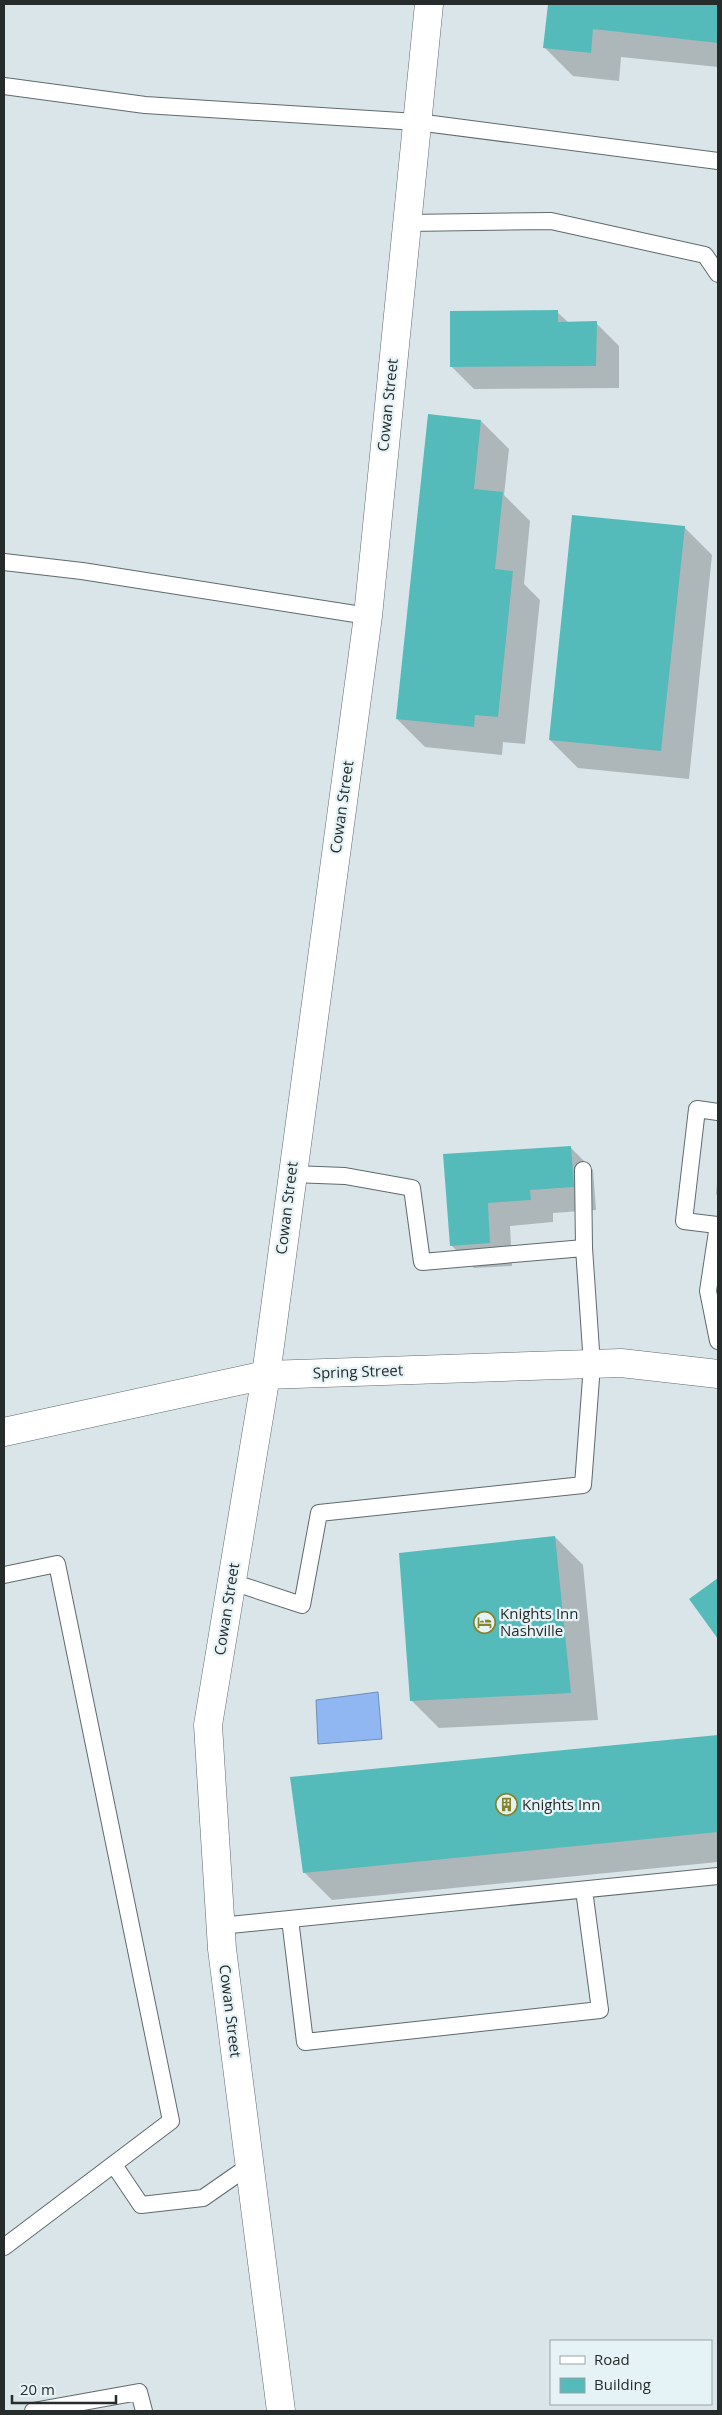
<svg xmlns="http://www.w3.org/2000/svg" width="722" height="2415" viewBox="0 0 722 2415" font-family="'Open Sans',sans-serif">
<style>
.water{fill:#90b7f2;stroke:#708db7}
.shadow{fill:#0003}
.building{fill:#55bbba}
.lines{fill:none;stroke-linecap:round;stroke-linejoin:round}
.lane-casing{stroke:#606a6d;stroke-width:18}
.street-casing{stroke:#606a6d;stroke-width:29}
.secondary-casing{stroke:#606a6d;stroke-width:29}
.primary-casing{stroke:#606a6d;stroke-width:29}
.lane{stroke:#fff;stroke-width:16}
.street{stroke:#fff;stroke-width:28}
.secondary{stroke:#fff;stroke-width:28}
.primary{stroke:#fff;stroke-width:28}
.labels{text-anchor:middle;stroke-width:4.5;stroke-linejoin:round;paint-order:stroke}
.street-label{font-size:15px;fill:#262b2c;stroke:#e6f3f6}
.poi-label{font-size:15px;fill:#262b2c;stroke:#e6f3f6;text-anchor:start}
</style>
<rect width="100%" height="100%" fill="#d9e5e9"/>
<path class="water" d="M378 1692 382 1739 318 1744 316 1700Z"/>
<path class="shadow" d="M549 4H718V67L621 57 619 81 573 76 545 48Z
M557 312 569 323H596L619 346V388L474 389 451 366Z
M481 421 509 449 504 495 530 521 524 584 540 600 525 744 503 742 502 755 425 747 397 719Z
M684 527 712 555 689 779 578 768 550 740Z
M570 1147 593 1170 596 1210 553 1213V1222L510 1226 512 1266 474 1268 451 1245 445 1155Z
M718 1174V1196L716 1194Z
M555 1537 583 1565 598 1720 439 1728 411 1700Z
M718 1580V1637L691 1599Z
M718 1736V1862L332 1900 304 1872 292 1779Z"/>
<path class="building" d="M548 4H718V43L593 29 591 53 543 48Z
M558 310V322L597 321 596 366 450 367V311Z
M428 414 481 420 474 489 503 492 495 569 513 571 498 717 475 715 474 727 396 719Z
M572 515 685 526 661 751 549 740Z
M571 1146 574 1187 530 1190 531 1200 488 1203 490 1243 450 1246 443 1154Z
M555 1536 571 1693 410 1701 399 1553Z
M718 1578V1639L689 1599Z
M718 1735V1832L303 1873 290 1777Z"/>
<g class="lines">
<defs>
<path id="lane" d="M4 86 145 105 417 122 718 161
M407 223 551 221 705 255 718 274
M4 562 82 571 368 616
M292 1174 345 1176 412 1188 422 1262 584 1248 583 1170
M717 1225 684 1221 697 1109 718 1112
M718 1225 708 1291 718 1341
M4 1575 57 1564 171 2121 4 2247
M232 1582 302 1605 319 1513 583 1485 592 1365 584 1248
M290 1919 305 2042 600 2010 584 1890
M220 1926 718 1876
M114 2165 141 2205 203 2198 249 2166
M33 2411 139 2392 144 2411"/>
<path id="street" d="M266 1375 208 1725 222 1949 281 2411"/>
<path id="secondary" d="M266 1375 368 616 429 4"/>
<path id="primary" d="M4 1432 266 1375 621 1363 718 1374"/>
</defs>
<use href="#lane" class="lane-casing"/>
<use href="#street" class="street-casing"/>
<use href="#secondary" class="secondary-casing"/>
<use href="#primary" class="primary-casing"/>
<use href="#lane" class="lane"/>
<use href="#street" class="street"/>
<use href="#secondary" class="secondary"/>
<use href="#primary" class="primary"/>
</g>
<defs>
<symbol id="hotel-ring" viewBox="-11 -11 22 22"><circle r="9.5" fill="#e6f3f6" stroke="#85842e" stroke-width="1.5"/><path d="M-6-4.5h1.5V1H6V5H4.5V3h-9V5H-6ZM-4 0a1.8 1.8 0 1 1 3.6 0ZM.5 0V-2.5h3Q6-2.5 6 0Z" fill="#85842e"/></symbol>
<symbol id="building-ring" viewBox="-11 -11 22 22"><circle r="9.5" fill="#e6f3f6" stroke="#85842e" stroke-width="1.5"/><path d="M-4-6H4V6H1V3H-1V6H-4ZM-2.5-4.3h1.7v1.8h-1.7ZM.8-4.3h1.7v1.8H.8ZM-2.5-1h1.7V.8h-1.7ZM.8-1h1.7V.8H.8Z" fill="#85842e"/></symbol>
</defs>
<g fill-rule="evenodd">
<use href="#hotel-ring" x="472" y="1610" width="25" height="25"/>
<use href="#building-ring" x="494" y="1792" width="25" height="25"/>
</g>
<g class="labels">
<g class="street-label">
<text transform="translate(388 405) rotate(-84)" y="5">Cowan Street</text>
<text transform="translate(342 807) rotate(-82)" y="5">Cowan Street</text>
<text transform="translate(287 1208) rotate(-83)" y="5">Cowan Street</text>
<text transform="translate(358 1372) rotate(-2)" y="5">Spring Street</text>
<text transform="translate(227 1609) rotate(-81)" y="5">Cowan Street</text>
<text transform="translate(230 2011) rotate(83)" y="5">Cowan Street</text>
</g>
<g class="poi-label">
<text x="500" y="1619">Knights Inn<tspan x="500" dy="17">Nashville</tspan></text>
<text x="522" y="1810">Knights Inn</text>
</g>
</g>
<rect width="722" height="2415" fill="none" stroke="#262b2c" stroke-width="10"/>
<rect x="550" y="2340" width="162" height="65" fill="#e6f3f6" stroke="#99a3a5"/>
<rect x="560" y="2356" width="25" height="8" fill="#ffffff" stroke="#99a3a5"/>
<text x="594" y="2365" font-size="15" fill="#262b2c">Road</text>
<rect x="560" y="2378" width="25" height="15" fill="#55bbba" stroke="#99a3a5"/>
<text x="594" y="2390" font-size="15" fill="#262b2c">Building</text>
<path d="M12 2395v8h104v-8" fill="none" stroke="#262b2c" stroke-width="2.5"/>
<text x="20" y="2395" font-size="15" fill="#262b2c" stroke="#e6f3f6" stroke-width="4" paint-order="stroke">20 m</text>
</svg>
